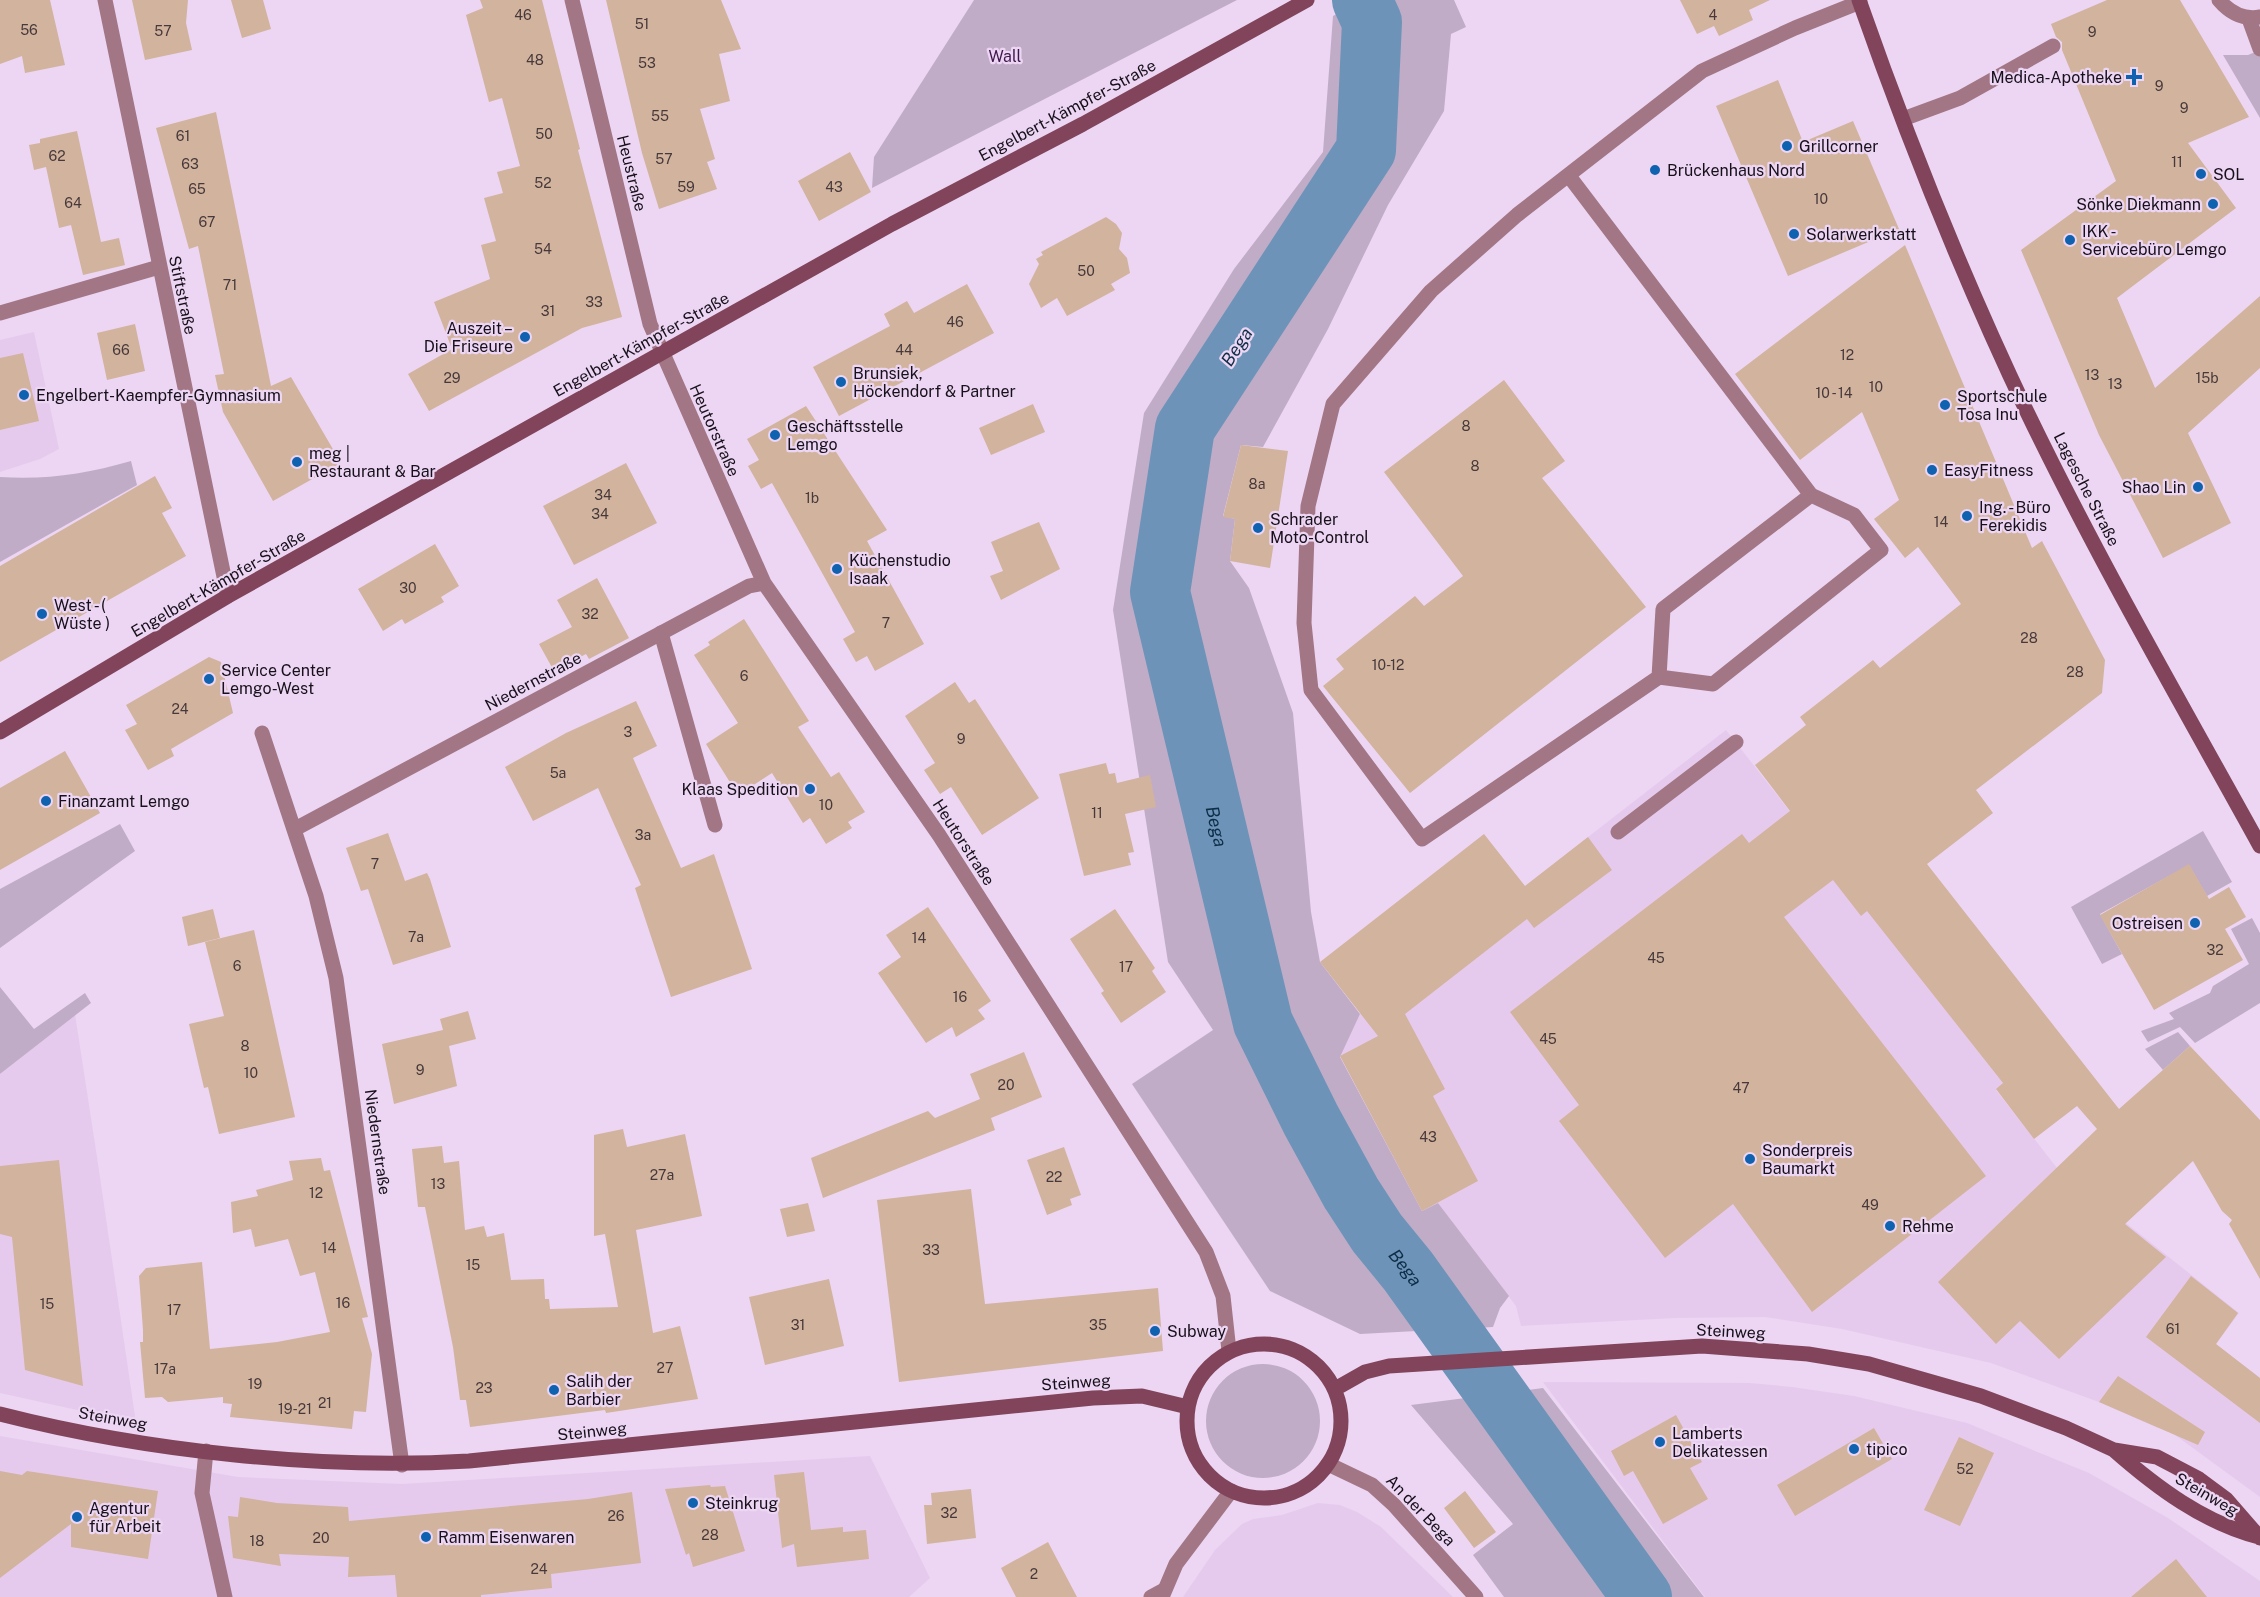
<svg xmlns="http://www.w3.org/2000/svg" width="2260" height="1597" viewBox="0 0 2260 1597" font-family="'Public Sans',sans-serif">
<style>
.built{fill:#e5caee}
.green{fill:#c1acc8}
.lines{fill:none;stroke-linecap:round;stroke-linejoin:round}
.river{stroke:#6d94b8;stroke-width:60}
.building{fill:#d2b39d}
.lane{stroke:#a27685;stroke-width:15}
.street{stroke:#a27685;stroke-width:15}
.secondary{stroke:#81445b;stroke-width:15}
.poi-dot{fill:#0f62b0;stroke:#ecd6f3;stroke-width:2}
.labels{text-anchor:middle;stroke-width:4.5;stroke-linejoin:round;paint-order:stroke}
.number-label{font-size:14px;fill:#46393b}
.park-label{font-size:16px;fill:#3f174b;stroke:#ecd6f3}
.poi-label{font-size:16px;fill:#17101a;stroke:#ecd6f3;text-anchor:start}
.street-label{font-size:16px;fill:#17101a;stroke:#ecd6f3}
.water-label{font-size:18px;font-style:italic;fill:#0e2e47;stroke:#ecd6f3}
</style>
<rect width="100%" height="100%" fill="#ecd6f3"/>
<path class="built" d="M34 332 59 449 40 459 0 472V340Z
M1726 730 2003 1083 1996 1090 2057 1168 2239 1313 2216 1344 2260 1378V1497L2160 1424 2158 1428 2099 1402 1991 1363 1842 1329 1765 1317 1676 1318 1521 1326 1516 1306 1438 1203 1422 1211 1340 1056 1360 1014Z
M75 1014 97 1157 136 1423 0 1393V1074Z
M1543 1382 1750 1383 1792 1387 1854 1396 1967 1423 2089 1473 2168 1518 2260 1581V1597H1705Z
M0 1436 238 1477 402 1484 870 1456 930 1578 909 1597H0Z
M1318 1503 1340 1505 1357 1512 1381 1527 1453 1597H1183L1215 1550 1242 1524 1253 1519 1282 1515Z"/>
<path class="green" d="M974 0H1237L872 188 874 157Z
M1361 0H1454L1466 27 1451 34 1444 111 1388 205 1328 329 1263 447 1241 445 1223 516 1235 519 1230 561 1249 588 1293 713 1311 912 1320 962 1360 1014 1340 1057 1422 1211 1438 1203 1509 1296 1500 1308 1493 1327 1360 1334 1270 1291 1132 1084 1213 1030 1168 962 1113 610 1144 413 1234 269 1323 152 1333 16Z
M2260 50V118L2223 55H2248Z
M131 461 137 485 0 562V477C46 480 86 474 131 461Z
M120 824 135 851 0 948V889Z
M2203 831 2232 882 2207 896 2189 865 2100 914 2122 954 2102 964 2071 907Z
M2252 918 2260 933V1003L2195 1043 2180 1027 2148 1042 2141 1031 2174 1019 2169 1013 2210 993 2213 986 2249 964 2231 929Z
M0 987 34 1029 85 993 91 1003 0 1074Z
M2178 1032 2190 1046 2163 1070 2145 1049Z
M1206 1421a57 57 0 1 1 114 0a57 57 0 1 1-114 0Z
M1543 1388 1704 1597H1504L1473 1555 1513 1524 1411 1405Z"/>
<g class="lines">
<path class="river" id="s1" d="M1362 0 1372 22 1366 150 1185 428 1160 592 1263 1023 1311 1120 1351 1193 1377 1233 1408 1271 1642 1597"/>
</g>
<path class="building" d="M0 0H50L65 65 25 73 22 56 0 64Z
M132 0H188L186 23 192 50 145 60Z
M231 0H263L271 29 242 38Z
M480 0H542L580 149 578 150 622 317 582 328 429 411 408 374 452 349 434 302 490 279 481 245 496 241 484 198 503 193 497 172 520 166 502 98 489 102 466 15 483 8Z
M606 0H721L741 49 719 54 730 101 700 109 715 159 707 162 717 189 659 209 642 153Z
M1680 0H1770L1749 10 1753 20 1719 36 1714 26 1697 34Z
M2107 0H2180L2249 117 2188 143 2236 208 2117 298 2155 388 2260 296V368L2188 433 2231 523 2163 558 2099 435 2021 250 2116 181 2062 50V42L2056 37 2051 24Z
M1778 80 1803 142 1853 121 1899 229 1788 276 1716 106Z
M216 112 271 386 291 377 341 463 273 501 223 412 215 375 224 374 198 246 189 249 156 128Z
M77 131 101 242 119 238 125 265 83 275 71 225 59 228 46 167 34 170 29 145 40 143V139Z
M850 152 871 192 819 221 798 181Z
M1106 217 1116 224 1122 233 1119 249 1127 258 1130 273 1111 284 1115 290 1067 316 1057 298 1041 308 1029 284 1039 264 1036 259 1043 255 1041 252Z
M1905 245 2032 548 2042 541 2105 660 2102 693 1976 790 1993 813 1927 864 2119 1109 2190 1046 2260 1120V1279L2229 1224 2232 1220 2222 1211 2193 1161 2125 1224 2166 1257 2059 1359 2020 1321 1996 1344 1938 1282 2097 1129 2077 1106 2034 1139 1996 1089 2003 1083 1867 911 1861 916 1833 880 1784 917 1986 1176 1812 1312 1733 1204 1665 1258 1559 1121 1579 1105 1510 1012 1742 834 1749 843 1790 811 1755 765 1806 725 1800 717 1873 660 1880 668 1961 604 1918 547 1905 558 1874 519 1899 500 1862 412 1800 460 1735 374Z
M967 284 994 333 839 416 813 367 890 326 884 314 907 301 914 313Z
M135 324 145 371 107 380 97 333Z
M23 353 39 421 0 430V358Z
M1504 380 1565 461 1542 478 1646 607 1410 793 1323 686 1344 669 1336 659 1415 596 1424 606 1463 576 1384 472Z
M1033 404 1045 432 991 455 979 428Z
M806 406 887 530 867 541 924 644 875 671 867 656 856 662 843 639 855 632 772 483 761 489 748 466 759 460 747 439Z
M1241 445 1288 451 1270 568 1230 561 1235 519 1223 517Z
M626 463 657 523 574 565 543 506Z
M155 476 172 508 162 513 186 556 0 662V566Z
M1039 522 1060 569 1001 600 990 576 1003 571 991 542Z
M435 544 459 586 441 597 444 602 405 624 402 619 383 631 358 589Z
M597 578 629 638 589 659 586 654 554 671 539 644 572 627 557 600Z
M744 619 809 721 798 727 831 777 839 772 865 812 848 822 852 828 826 844 810 818 803 823 772 773 738 795 706 744 738 723 694 655 710 645 708 642Z
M209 657 221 662 233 713 171 749 174 756 148 770 125 730 137 724 126 705Z
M955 682 969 703 975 699 1039 798 982 835 951 787 940 794 924 770 935 763 905 716Z
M636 701 657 746 633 758 681 868 714 854 752 969 671 997 635 888 641 885 598 788 533 821 505 767 566 733Z
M65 751 100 813 0 870V788Z
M1106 763 1109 774 1115 773 1117 783 1150 775 1156 807 1125 814 1134 852 1128 853 1131 865 1084 876 1059 774Z
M388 833 405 881 427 873 430 879 451 947 393 965 368 889 361 891 346 848Z
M1484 834 1525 886 1588 837 1612 870 1534 928 1527 919 1405 1014 1445 1089 1433 1096 1478 1181 1422 1211 1340 1056 1378 1036 1320 962Z
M2189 864 2209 899 2229 887 2246 917 2225 929 2243 960 2154 1010 2100 915Z
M928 907 991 1001 978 1010 985 1019 956 1037 952 1027 926 1043 878 973 901 957 886 935Z
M213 909 220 938 188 946 182 917Z
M1115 909 1155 968 1152 971 1166 992 1121 1023 1101 993 1104 991 1070 939Z
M254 930 295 1117 219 1134 208 1087 204 1088 189 1024 224 1016 205 942Z
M468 1011 476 1039 449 1046 457 1086 394 1104 382 1044 443 1030 440 1019Z
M1024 1052 1042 1097 991 1118 995 1130 823 1198 811 1158 928 1111 935 1118 980 1099 970 1074Z
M623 1129 627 1147 685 1134 702 1216 636 1230 653 1333 680 1326 698 1399 606 1413 605 1410 470 1427 466 1400H460L453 1347 425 1207H418L412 1149 442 1146 444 1163 459 1161 465 1230 484 1226 487 1237 504 1233 511 1280 544 1279 545 1299H549L550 1309 618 1307 605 1234 594 1236V1135Z
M1064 1147 1081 1195 1070 1199 1072 1205 1047 1215 1027 1160Z
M321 1158 324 1171 330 1170 368 1317 362 1318 372 1354 366 1412 354 1411 352 1429 230 1417 232 1404 223 1403V1397L168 1402 162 1397 145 1398 140 1342H143V1330L139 1276 146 1268 202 1262 210 1349 277 1342 330 1332 315 1272 300 1276 288 1239 255 1247 251 1229 233 1233 231 1202 258 1196 256 1190 293 1180 289 1161Z
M59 1160 83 1386 25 1370 12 1237 0 1234V1166Z
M971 1189 985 1304 1158 1288 1163 1351 899 1382 877 1200Z
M808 1203 815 1231 787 1237 780 1209Z
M2191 1276 2238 1313 2216 1344 2260 1378V1423L2146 1337Z
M829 1279 844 1346 765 1365 749 1297Z
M2118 1376 2205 1432 2198 1445 2099 1402Z
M1676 1415 1702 1462 1690 1468 1708 1499 1663 1524 1633 1471 1624 1476 1611 1451Z
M1874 1428 1892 1459 1795 1516 1777 1485Z
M1959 1437 1994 1453 1960 1526 1924 1510Z
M0 1471 22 1475 27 1471 158 1491 148 1559 71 1547V1524L0 1578Z
M804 1472 811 1530 843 1527V1532L866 1530 869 1559 797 1567 794 1544 782 1548 774 1475Z
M710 1485 711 1487 725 1486 745 1551 693 1567 689 1553 686 1555 665 1489Z
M971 1489 976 1538 927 1544 924 1505H932L931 1493Z
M1465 1491 1496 1532 1474 1548 1444 1508Z
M632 1492 641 1563 551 1574 552 1588 481 1595V1597H397L395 1575 348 1577 349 1557 279 1554 281 1566 233 1558 228 1516 238 1517 240 1497 277 1503 348 1507 349 1521 588 1499Z
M1048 1542 1077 1597H1016L1001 1568Z
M2176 1559 2207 1597H2131Z"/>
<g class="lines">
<path class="lane" d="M2219 0C2230 13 2243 20 2260 17
M2249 19 2260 49
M1903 119 1960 98 2053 46
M1569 176 1811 495
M0 313 159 267
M661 633 715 825
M1659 677 1663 609 1811 495 1854 515 1881 550 1713 684 1659 677 1422 839 1311 690 1304 623 1308 506 1333 404 1431 291 1517 215 1702 71 1795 28 1860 2
M1618 832 1736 742
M206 1451 202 1493 225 1597
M1151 1597 1164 1590"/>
<path class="street" d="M105 0 228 596
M572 0 650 324 764 583 939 835 1206 1252 1223 1296 1229 1351
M262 733 316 896 336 978 402 1465
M295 829 749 586 764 583
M1328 1464 1372 1485 1394 1505 1476 1597
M1162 1597 1176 1564 1231 1491"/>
<path class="secondary" d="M1859 0C1908 140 1964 280 2028 414 2099 561 2181 703 2260 846
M0 732 228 596 892 224 1083 124 1307 0
M1187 1421a77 77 0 1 1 154 0a77 77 0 1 1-154 0Z
M1335 1389 1365 1372 1389 1366 1702 1346 1808 1354 1869 1364 1981 1396 2066 1428 2114 1450 2157 1457 2199 1479 2226 1499 2260 1538
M0 1414C145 1451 320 1470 469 1461L1093 1398 1142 1396 1188 1407
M2114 1450C2156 1487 2204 1523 2259 1537"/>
</g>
<g class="poi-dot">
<path d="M2131 68h6v6h6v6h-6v6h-6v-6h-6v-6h6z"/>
<circle cx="1787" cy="146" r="6"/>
<circle cx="1655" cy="170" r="6"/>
<circle cx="2201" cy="174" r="6"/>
<circle cx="2213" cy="204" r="6"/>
<circle cx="1794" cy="234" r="6"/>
<circle cx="2070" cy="240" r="6"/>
<circle cx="525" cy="337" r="6"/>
<circle cx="841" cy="382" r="6"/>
<circle cx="24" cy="395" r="6"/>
<circle cx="1945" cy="405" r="6"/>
<circle cx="775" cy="435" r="6"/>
<circle cx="297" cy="462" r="6"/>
<circle cx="1932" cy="470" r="6"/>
<circle cx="2198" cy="487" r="6"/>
<circle cx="1967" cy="516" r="6"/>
<circle cx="1258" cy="528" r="6"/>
<circle cx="837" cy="569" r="6"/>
<circle cx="42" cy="614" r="6"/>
<circle cx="209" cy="679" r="6"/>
<circle cx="810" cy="789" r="6"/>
<circle cx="46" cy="801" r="6"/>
<circle cx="2195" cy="923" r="6"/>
<circle cx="1750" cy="1159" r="6"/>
<circle cx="1890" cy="1226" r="6"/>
<circle cx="1155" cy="1331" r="6"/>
<circle cx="554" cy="1390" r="6"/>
<circle cx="1660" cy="1442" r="6"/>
<circle cx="1854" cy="1449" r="6"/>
<circle cx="693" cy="1503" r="6"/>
<circle cx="77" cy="1517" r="6"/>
<circle cx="426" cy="1537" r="6"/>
</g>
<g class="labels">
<g class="number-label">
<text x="523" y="20">46</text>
<text x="1713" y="20">4</text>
<text x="642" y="29">51</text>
<text x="29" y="35">56</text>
<text x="163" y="36">57</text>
<text x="2092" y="37">9</text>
<text x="535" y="65">48</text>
<text x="647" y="68">53</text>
<text x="2159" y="91">9</text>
<text x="2184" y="113">9</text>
<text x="660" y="121">55</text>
<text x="544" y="139">50</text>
<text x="183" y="141">61</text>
<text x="57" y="161">62</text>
<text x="664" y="164">57</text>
<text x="2177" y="167">11</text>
<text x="190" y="169">63</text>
<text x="543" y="188">52</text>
<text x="686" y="192">59</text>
<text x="834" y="192">43</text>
<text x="197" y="194">65</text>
<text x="1821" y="204">10</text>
<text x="73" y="208">64</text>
<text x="207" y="227">67</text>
<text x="543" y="254">54</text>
<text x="1086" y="276">50</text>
<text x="230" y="290">71</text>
<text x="594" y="307">33</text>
<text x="548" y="316">31</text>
<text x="955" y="327">46</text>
<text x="121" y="355">66</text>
<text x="904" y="355">44</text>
<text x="1847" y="360">12</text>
<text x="2092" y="380">13</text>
<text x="452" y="383">29</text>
<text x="2207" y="383">15b</text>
<text x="2115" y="389">13</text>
<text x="1876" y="392">10</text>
<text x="1834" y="398">10 - 14</text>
<text x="1466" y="431">8</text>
<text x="1475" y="471">8</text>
<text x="1257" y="489">8a</text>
<text x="603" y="500">34</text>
<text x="812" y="503">1b</text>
<text x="600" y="519">34</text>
<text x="1941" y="527">14</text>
<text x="408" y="593">30</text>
<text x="590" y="619">32</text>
<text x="886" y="628">7</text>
<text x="2029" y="643">28</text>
<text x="1388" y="670">10-12</text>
<text x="2075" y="677">28</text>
<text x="744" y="681">6</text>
<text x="180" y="714">24</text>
<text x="628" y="737">3</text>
<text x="961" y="744">9</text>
<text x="558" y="778">5a</text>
<text x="826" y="810">10</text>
<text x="1097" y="818">11</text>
<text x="643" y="840">3a</text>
<text x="375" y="869">7</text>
<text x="416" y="942">7a</text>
<text x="919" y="943">14</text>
<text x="2215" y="955">32</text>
<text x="1656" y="963">45</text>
<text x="237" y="971">6</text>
<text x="1126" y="972">17</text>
<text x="960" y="1002">16</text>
<text x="1548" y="1044">45</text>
<text x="245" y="1051">8</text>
<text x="420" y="1075">9</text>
<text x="251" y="1078">10</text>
<text x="1006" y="1090">20</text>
<text x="1741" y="1093">47</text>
<text x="1428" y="1142">43</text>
<text x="662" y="1180">27a</text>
<text x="1054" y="1182">22</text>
<text x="438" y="1189">13</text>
<text x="316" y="1198">12</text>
<text x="1870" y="1210">49</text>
<text x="329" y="1253">14</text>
<text x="931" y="1255">33</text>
<text x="473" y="1270">15</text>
<text x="343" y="1308">16</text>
<text x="47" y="1309">15</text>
<text x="174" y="1315">17</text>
<text x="798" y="1330">31</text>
<text x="1098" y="1330">35</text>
<text x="2173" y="1334">61</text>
<text x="665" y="1373">27</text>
<text x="165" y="1374">17a</text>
<text x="255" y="1389">19</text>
<text x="484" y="1393">23</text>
<text x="325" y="1408">21</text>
<text x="295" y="1414">19-21</text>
<text x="1965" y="1474">52</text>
<text x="949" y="1518">32</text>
<text x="616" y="1521">26</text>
<text x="710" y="1540">28</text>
<text x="321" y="1543">20</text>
<text x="257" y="1546">18</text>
<text x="539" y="1574">24</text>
<text x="1034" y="1579">2</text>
</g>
<g class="park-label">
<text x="1005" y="62">Wall</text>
</g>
<g class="poi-label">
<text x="2122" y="83" text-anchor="end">Medica-Apotheke</text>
<text x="1799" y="152">Grillcorner</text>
<text x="1667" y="176">Brückenhaus Nord</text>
<text x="2213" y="180">SOL</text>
<text x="2201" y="210" text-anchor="end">Sönke Diekmann</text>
<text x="2082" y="237">IKK -<tspan x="2082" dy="18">Servicebüro Lemgo</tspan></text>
<text x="1806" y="240">Solarwerkstatt</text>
<text x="513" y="334" text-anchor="end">Auszeit –<tspan x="513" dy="18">Die Friseure</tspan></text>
<text x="853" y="379">Brunsiek,<tspan x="853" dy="18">Höckendorf &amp; Partner</tspan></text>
<text x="36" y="401">Engelbert-Kaempfer-Gymnasium</text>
<text x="1957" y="402">Sportschule<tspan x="1957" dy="18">Tosa Inu</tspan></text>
<text x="787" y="432">Geschäftsstelle<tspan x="787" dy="18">Lemgo</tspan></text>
<text x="309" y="459">meg |<tspan x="309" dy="18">Restaurant &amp; Bar</tspan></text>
<text x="1944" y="476">EasyFitness</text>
<text x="2186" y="493" text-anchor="end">Shao Lin</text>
<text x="1979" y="513">Ing. - Büro<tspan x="1979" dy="18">Ferekidis</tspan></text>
<text x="1270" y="525">Schrader<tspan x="1270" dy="18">Moto-Control</tspan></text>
<text x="849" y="566">Küchenstudio<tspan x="849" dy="18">Isaak</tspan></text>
<text x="54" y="611">West - (<tspan x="54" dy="18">Wüste )</tspan></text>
<text x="221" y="676">Service Center<tspan x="221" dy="18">Lemgo-West</tspan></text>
<text x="798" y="795" text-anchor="end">Klaas Spedition</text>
<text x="58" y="807">Finanzamt Lemgo</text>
<text x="2183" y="929" text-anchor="end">Ostreisen</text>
<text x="1762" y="1156">Sonderpreis<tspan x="1762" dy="18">Baumarkt</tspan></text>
<text x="1902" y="1232">Rehme</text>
<text x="1167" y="1337">Subway</text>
<text x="566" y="1387">Salih der<tspan x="566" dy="18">Barbier</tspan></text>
<text x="1672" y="1439">Lamberts<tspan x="1672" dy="18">Delikatessen</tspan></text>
<text x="1866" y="1455">tipico</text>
<text x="705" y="1509">Steinkrug</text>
<text x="89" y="1514">Agentur<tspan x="89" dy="18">für Arbeit</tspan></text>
<text x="438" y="1543">Ramm Eisenwaren</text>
</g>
<g class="street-label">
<text transform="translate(1067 110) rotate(-28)" y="6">Engelbert-Kämpfer-Straße</text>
<text transform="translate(632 173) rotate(76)" y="6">Heustraße</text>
<text transform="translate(183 295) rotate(78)" y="6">Stiftstraße</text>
<text transform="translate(641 344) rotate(-29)" y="6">Engelbert-Kämpfer-Straße</text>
<text transform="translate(715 430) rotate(66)" y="6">Heutorstraße</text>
<text transform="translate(2087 489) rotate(63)" y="6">Lagesche Straße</text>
<text transform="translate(218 583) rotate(-30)" y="6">Engelbert-Kämpfer-Straße</text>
<text transform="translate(533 681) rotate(-28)" y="6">Niedernstraße</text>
<text transform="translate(964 842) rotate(57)" y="6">Heutorstraße</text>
<text transform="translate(378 1142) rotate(82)" y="6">Niedernstraße</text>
<text transform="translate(1731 1331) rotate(3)" y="6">Steinweg</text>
<text transform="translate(1076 1382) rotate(-4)" y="6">Steinweg</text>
<text transform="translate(113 1418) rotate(10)" y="6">Steinweg</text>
<text transform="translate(592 1431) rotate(-6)" y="6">Steinweg</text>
<text transform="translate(2207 1494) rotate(30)" y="6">Steinweg</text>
<text transform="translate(1421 1510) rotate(46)" y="6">An der Bega</text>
</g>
<g class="water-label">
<text transform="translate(1237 347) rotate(-57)" y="6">Bega</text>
<text dy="6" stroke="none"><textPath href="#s1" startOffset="891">Bega</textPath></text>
<text dy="6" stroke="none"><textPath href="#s1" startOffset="1377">Bega</textPath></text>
</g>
</g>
</svg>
